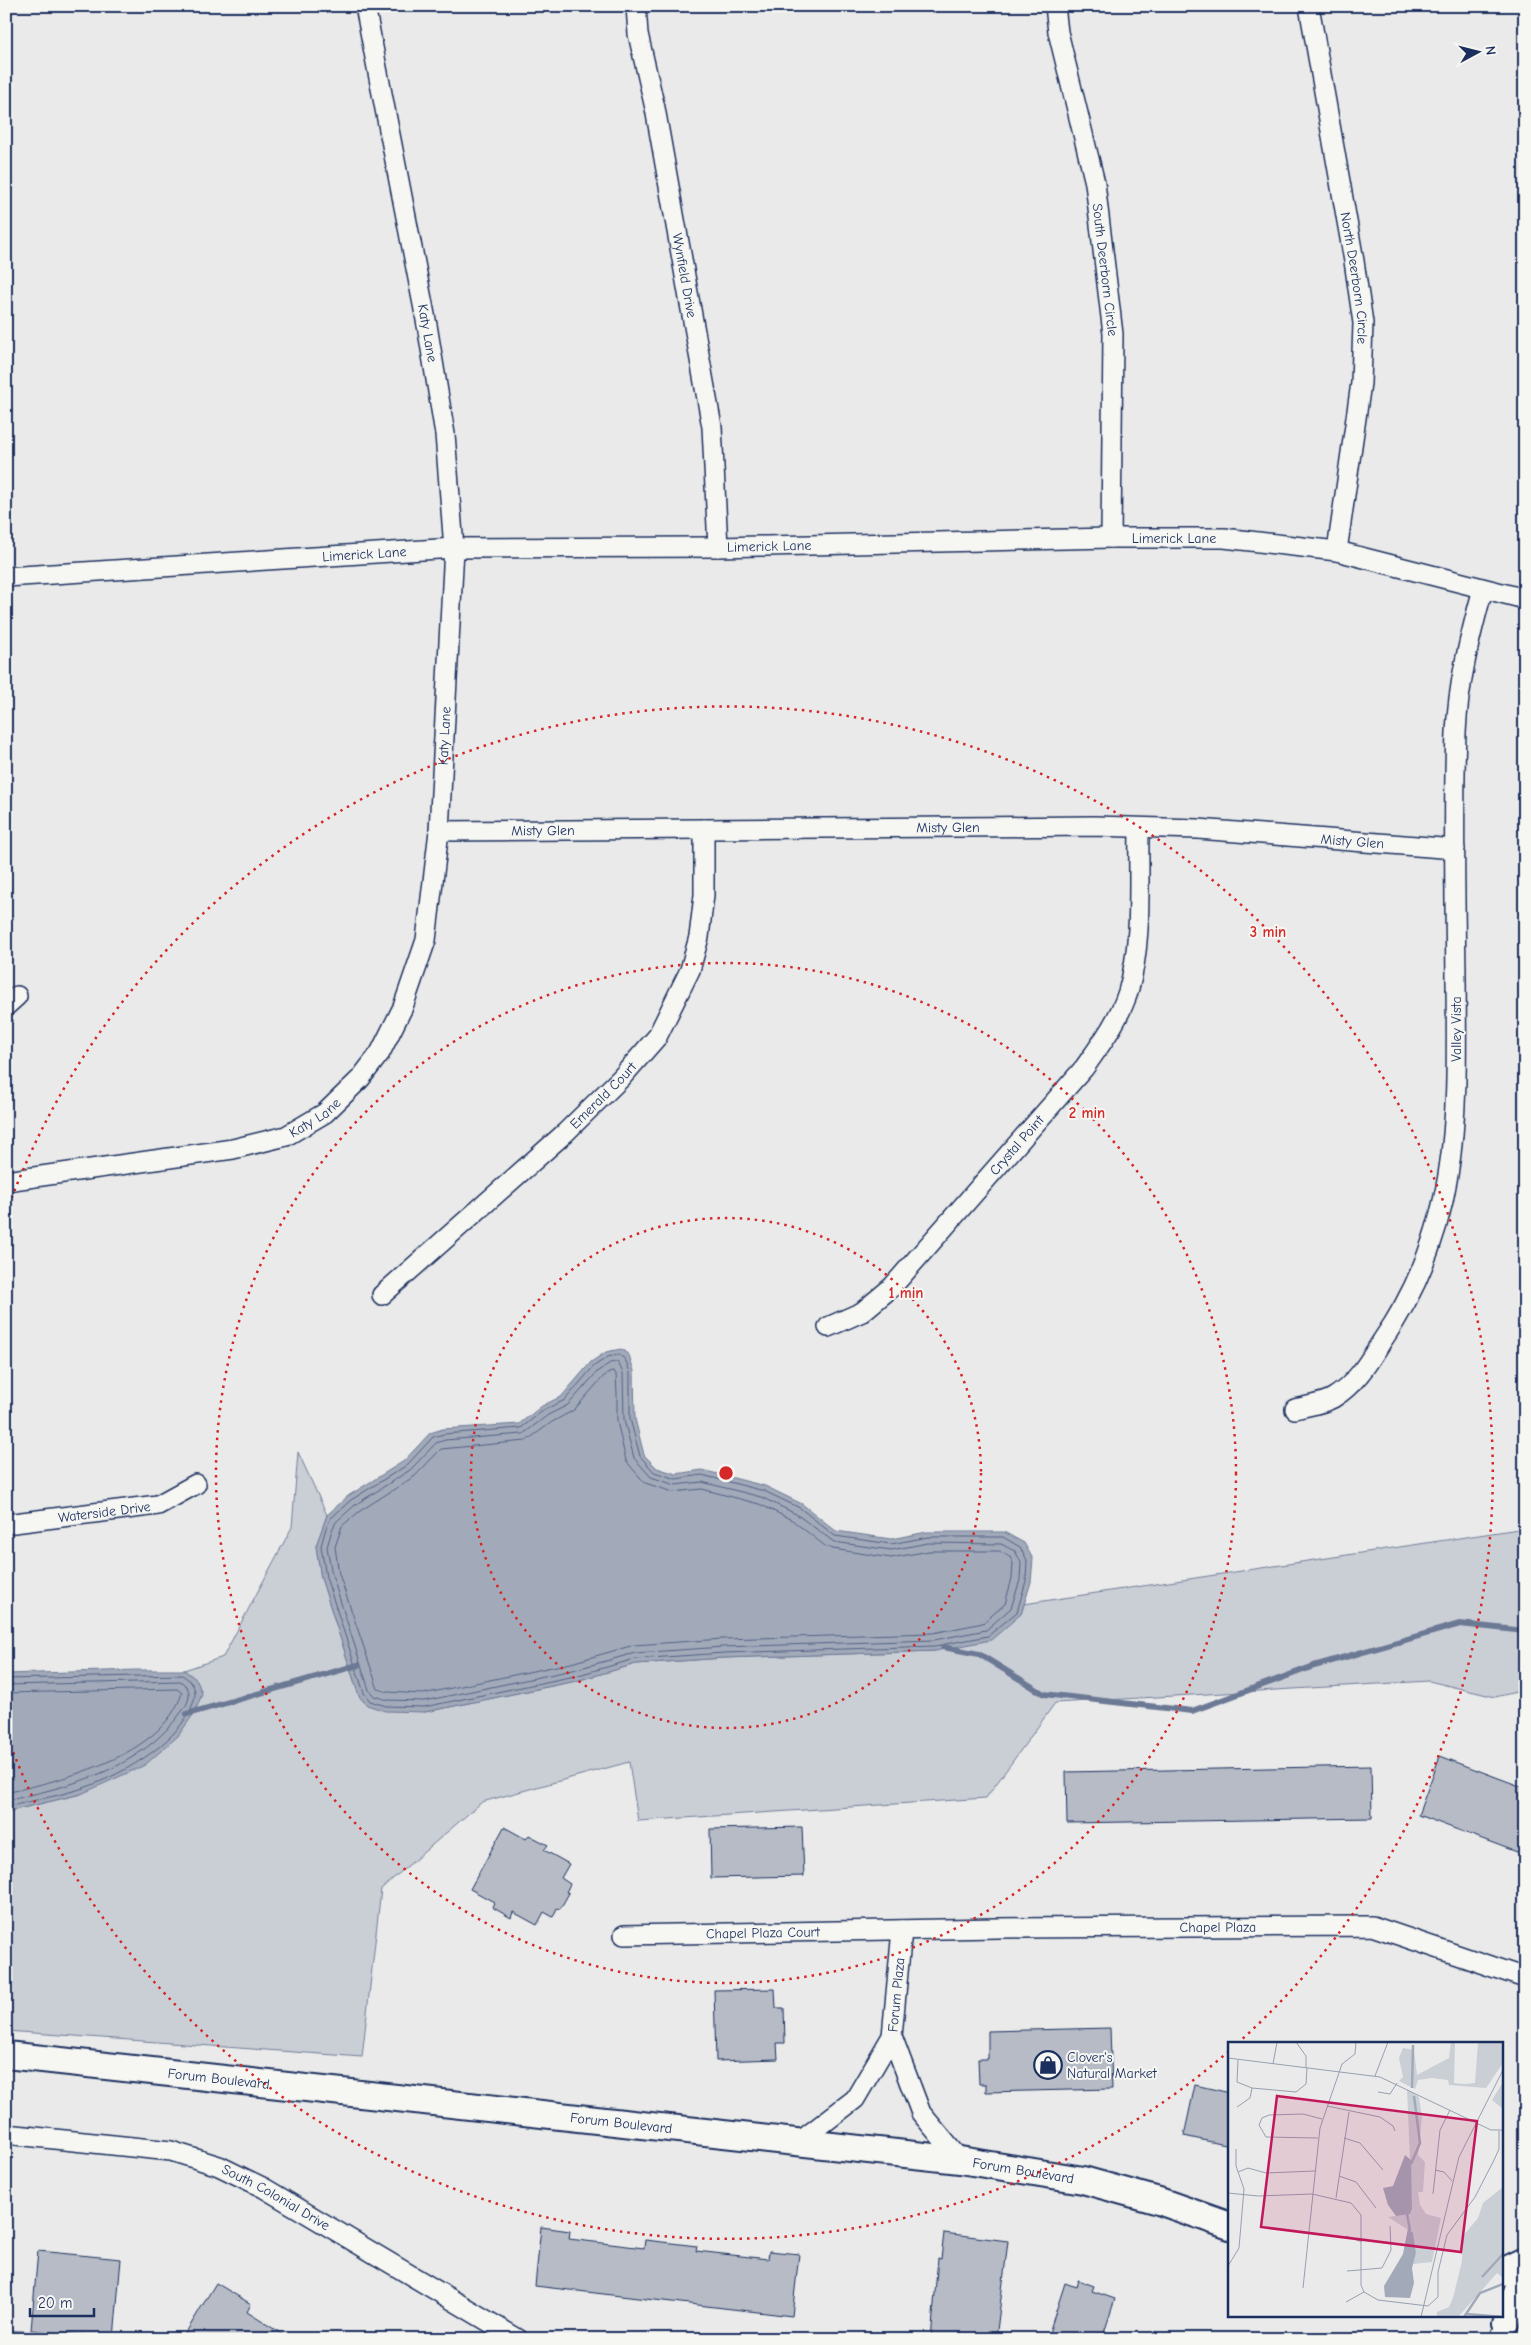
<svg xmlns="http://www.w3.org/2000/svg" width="1531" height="2345" viewBox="0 0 1531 2345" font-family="'Comic Neue',sans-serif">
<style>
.green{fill:#caced5;stroke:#727e9a}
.water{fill:#a2aaba;stroke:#6c7995}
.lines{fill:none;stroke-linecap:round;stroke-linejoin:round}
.shore{stroke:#516083;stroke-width:1}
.stream{stroke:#6c7995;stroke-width:6}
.building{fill:#b6bbc6;stroke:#1b2f5e}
.street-casing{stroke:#1b2f5e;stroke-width:22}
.secondary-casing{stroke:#1b2f5e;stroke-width:30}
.street{stroke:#f6f6f2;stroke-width:19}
.secondary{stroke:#f6f6f2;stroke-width:26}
.ring{fill:none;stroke:#d62828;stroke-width:2.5;stroke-dasharray:2.5 5}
.labels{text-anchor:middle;stroke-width:4;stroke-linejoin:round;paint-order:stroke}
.street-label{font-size:14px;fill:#1b2f5e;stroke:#f6f6f2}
.poi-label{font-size:14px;fill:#1b2f5e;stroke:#f6f6f2;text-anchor:start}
.inset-river{fill:none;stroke:#a2aaba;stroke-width:2.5}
.inset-road{fill:none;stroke:#979fb1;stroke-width:1}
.view{fill:#c2185b;fill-opacity:0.15;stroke:#c2185b;stroke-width:2.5}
.inset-edge{fill:none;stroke:#1b2f5e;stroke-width:2.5}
.centre{fill:#d62828;stroke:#f6f6f2;stroke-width:2.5}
.ring-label{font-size:15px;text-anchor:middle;font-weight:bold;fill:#d62828;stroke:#f6f6f2;stroke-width:4;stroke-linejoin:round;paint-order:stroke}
</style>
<rect width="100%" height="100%" fill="#e9eae9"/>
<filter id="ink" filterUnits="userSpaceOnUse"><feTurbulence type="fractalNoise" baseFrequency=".02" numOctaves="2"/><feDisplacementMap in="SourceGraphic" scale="10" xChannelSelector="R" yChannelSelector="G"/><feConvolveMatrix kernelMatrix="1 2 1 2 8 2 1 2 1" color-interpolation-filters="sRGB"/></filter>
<g filter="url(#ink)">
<path class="green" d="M298 1452 327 1515 316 1546 321 1578 359 1696 367 1705 425 1712 576 1681 636 1664 724 1658 935 1651 1021 1614 1024 1604 1525 1528V1690L1495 1697 1429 1681 1055 1703 986 1798 638 1821 629 1762 482 1802 381 1889 362 2057 6 2031V1812L81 1794 197 1680 184 1670 223 1657 292 1527Z
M6 2330 163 2339H6Z"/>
<path class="water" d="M621 1349 629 1355 634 1371 635 1419 644 1455 657 1468 676 1474 702 1470 765 1486 802 1504 836 1531 891 1539 927 1532H1004L1024 1543 1033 1559 1031 1582 1021 1614 991 1640 935 1651 724 1658 636 1664 576 1681 425 1712 385 1711 367 1705 359 1696 321 1578 316 1546 327 1515 348 1496 404 1461 430 1433 443 1429 519 1424 542 1406 562 1396 591 1362 606 1352Z
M137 1670H184L197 1680 202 1694 195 1712 178 1736 145 1765 81 1794 6 1812V1674Z"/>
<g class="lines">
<path class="shore" d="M619 1355 625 1359 630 1372V1419L640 1456 654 1472 676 1479 702 1475 764 1491 800 1508 835 1536 891 1544 928 1537H1003L1020 1547 1027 1560 1026 1581 1017 1612 988 1636 935 1646 724 1653 635 1659 575 1676 424 1707 386 1706 370 1701 364 1693 326 1577 321 1546 326 1528 331 1518 351 1500 407 1465 433 1437 444 1434 521 1428 544 1410 565 1400 594 1366 608 1357Z
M618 1362 623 1373 624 1420 634 1458 651 1477 675 1485 702 1482 761 1497 796 1514 834 1542 891 1550 928 1543 1001 1544 1015 1551 1021 1562 1020 1580 1011 1608 986 1630 934 1640 723 1647 635 1653 573 1670 424 1701 387 1700 374 1696 369 1690 332 1575 327 1547 332 1530 336 1522 355 1505 410 1470 436 1443 445 1440 523 1434 548 1415 568 1405 598 1371 610 1363Z
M613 1371 616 1374 617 1394V1421L626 1461 645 1483 673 1492 702 1489 759 1504 792 1520 825 1546 833 1549 891 1558 929 1551H999L1010 1557 1013 1563 1012 1578 1005 1604 983 1623 933 1633 723 1639 634 1645 571 1663 423 1694 388 1692 378 1689 339 1574 335 1547 342 1526 360 1511 415 1476 441 1449 526 1441 552 1422 574 1410 603 1377Z
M6 1679 182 1675C195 1683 198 1692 192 1706 177 1745 115 1779 77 1790 54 1797 30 1801 6 1807
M6 1685 180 1681C192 1688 191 1699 183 1710 139 1771 75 1784 6 1801
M6 1693 177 1689 182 1693C162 1757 63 1779 6 1793"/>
<path class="stream" d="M943 1647 979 1654 1044 1694 1192 1711 1314 1666 1460 1624 1525 1631
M187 1714 358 1665"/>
</g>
<path class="building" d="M1440 1756 1525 1788V1855L1418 1815Z
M1371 1766 1372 1818 1067 1823 1066 1772Z
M504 1827 526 1839 529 1835 548 1845 544 1850 569 1864 561 1878 570 1884 566 1892 569 1893 560 1909 557 1908 553 1917 544 1912 537 1925 513 1912 511 1918 492 1907 494 1902 470 1889Z
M802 1827 804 1876 711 1878 710 1829Z
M775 1989 776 2008H784L785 2043H777L778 2059 716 2061 714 1990Z
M1110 2028 1112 2089 986 2092V2084H979L978 2059H988V2031Z
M1195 2085 1230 2093V2146L1184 2136Z
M541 2227 570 2231 569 2239 644 2248 645 2240 697 2246 696 2251 768 2259 769 2251 799 2254 792 2316 535 2286Z
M944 2233 1008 2241 996 2339H931L938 2258 941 2259Z
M38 2251 121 2259 114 2338 31 2330Z
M1078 2280 1094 2286 1092 2291 1115 2299 1102 2339H1047L1065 2283 1076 2287Z
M216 2283 251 2304 247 2312 290 2339H182Z"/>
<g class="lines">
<defs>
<g id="street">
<path id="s1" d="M636 6 638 34 655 108 712 427 718 547"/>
<path id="s2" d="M1055 6 1058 32 1095 183 1113 334 1111 538"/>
<path id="s3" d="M1309 6 1354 261 1363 323 1361 383 1337 551"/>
<path id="s4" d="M6 577 454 548 718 547 1111 538H1224L1337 551 1525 599"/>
<path id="s5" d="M439 831 1094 826 1198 829 1455 849"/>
<path d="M6 1006 17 996"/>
<path id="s6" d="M6 1181 233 1149 286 1136 325 1113 360 1079 380 1053 403 1007 426 940 439 831 454 548 445 434 427 325 365 6"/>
<path id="s7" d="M382 1295 565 1133 621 1078 657 1037 690 970 699 937 704 895V829"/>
<path id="s8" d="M828 1327 862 1312 892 1287 1084 1068C1101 1044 1119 1020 1128 992 1143 941 1138 882 1139 828"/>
<path d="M1295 1409C1307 1406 1322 1404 1333 1398 1356 1384 1368 1363 1382 1341 1462 1226 1457 1111 1456 978 1455 896 1453 815 1456 733 1458 684 1470 636 1483 589"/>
<path id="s9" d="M6 1524 158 1505 196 1484"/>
<path id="s10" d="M624 1935 997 1928 1372 1926 1525 1978"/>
<path d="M892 2036 921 2113 960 2160"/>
<path id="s11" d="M6 2134 171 2151 219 2166 264 2188 518 2339"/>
<path id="s12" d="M799 2142 855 2099 892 2036 902 1930"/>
<path d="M1500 2339 1506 2322"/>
</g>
<g id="secondary">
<path id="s13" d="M6 2055 960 2160 1083 2180 1159 2201 1230 2226"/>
<path d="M1502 2272 1525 2261"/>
<path d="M1506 2322 1525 2270"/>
</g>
</defs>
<use href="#street" class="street-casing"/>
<use href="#secondary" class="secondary-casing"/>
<use href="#street" class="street"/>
<use href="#secondary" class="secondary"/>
</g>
</g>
<g class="ring">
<circle cx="726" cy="1473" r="255"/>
<circle cx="726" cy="1473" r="510"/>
<path d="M1229 2051A766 766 0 0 1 9 1741M9 1205A766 766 0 1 1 1239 2042"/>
</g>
<defs>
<symbol id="shop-ring" viewBox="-11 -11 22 22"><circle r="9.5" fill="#f6f6f2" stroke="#1b2f5e" stroke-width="1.5"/><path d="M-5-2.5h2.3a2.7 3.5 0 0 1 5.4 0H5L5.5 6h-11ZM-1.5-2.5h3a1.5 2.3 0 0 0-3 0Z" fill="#1b2f5e"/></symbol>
</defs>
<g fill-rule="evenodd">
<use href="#shop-ring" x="1032" y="2049" width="32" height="32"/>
</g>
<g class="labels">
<g class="street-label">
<text dy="5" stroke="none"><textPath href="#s2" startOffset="269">South Deerborn Circle</textPath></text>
<text dy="5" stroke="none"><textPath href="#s1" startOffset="274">Wynfield Drive</textPath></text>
<text dy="5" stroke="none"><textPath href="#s3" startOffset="276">North Deerborn Circle</textPath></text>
<text transform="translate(428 333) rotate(80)" y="5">Katy Lane</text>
<text dy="5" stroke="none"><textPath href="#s4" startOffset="1169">Limerick Lane</textPath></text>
<text dy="5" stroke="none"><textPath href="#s4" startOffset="764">Limerick Lane</textPath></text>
<text dy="5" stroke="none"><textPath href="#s4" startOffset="359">Limerick Lane</textPath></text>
<text dy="5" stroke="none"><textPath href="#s6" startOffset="738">Katy Lane</textPath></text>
<text dy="5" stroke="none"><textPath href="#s5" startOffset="509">Misty Glen</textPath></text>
<text dy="5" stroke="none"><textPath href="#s5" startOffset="104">Misty Glen</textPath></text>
<text dy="5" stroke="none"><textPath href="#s5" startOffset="914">Misty Glen</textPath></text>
<text transform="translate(1456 1029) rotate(-90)" y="5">Valley Vista</text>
<text dy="5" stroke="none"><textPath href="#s7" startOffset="298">Emerald Court</textPath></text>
<text dy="5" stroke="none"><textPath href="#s6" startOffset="318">Katy Lane</textPath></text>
<text dy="5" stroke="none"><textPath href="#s8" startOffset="265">Crystal Point</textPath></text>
<text dy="5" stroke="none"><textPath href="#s9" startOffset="99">Waterside Drive</textPath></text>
<text dy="5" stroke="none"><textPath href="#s10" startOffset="594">Chapel Plaza</textPath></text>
<text dy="5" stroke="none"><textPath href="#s10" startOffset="139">Chapel Plaza Court</textPath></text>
<text dy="5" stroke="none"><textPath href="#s12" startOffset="185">Forum Plaza</textPath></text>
<text dy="5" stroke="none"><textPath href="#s13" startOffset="214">Forum Boulevard</textPath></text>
<text dy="5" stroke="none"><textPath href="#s13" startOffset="619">Forum Boulevard</textPath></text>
<text dy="5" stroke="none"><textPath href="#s13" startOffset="1024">Forum Boulevard</textPath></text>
<text dy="5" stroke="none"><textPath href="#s11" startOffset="281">South Colonial Drive</textPath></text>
</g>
<g class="poi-label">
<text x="1067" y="2062">Clover's<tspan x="1067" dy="16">Natural Market</tspan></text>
</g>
</g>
<g transform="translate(1228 2042)">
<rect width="275" height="275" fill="#e9eae9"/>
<path d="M223 0H227L226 41 236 42 247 41 250 0H275V21L258 46 221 43 220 38 204 36 190 38 187 47 171 39 175 35 171 16 175 6 186 8 189 33 221 16ZM275 40V67L264 58ZM179 47 191 55 194 75 190 113 197 120 195 150H190L192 163 198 172 213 176 204 220 185 222 188 211 185 191 160 175 182 172 184 167ZM275 145V236L269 231 230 275H209V270L221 265 225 256 234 219 235 194 250 176 255 161Z" fill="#caced5"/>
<path d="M177 113 183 118 184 167 182 172 168 174 160 163 155 146 165 144ZM180 186 185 191 188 211 184 226 186 241 182 256 157 255 156 244 175 212Z" fill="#a2aaba"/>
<path class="inset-river" d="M184 46 185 3M183 122 192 101 186 54M179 172 182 188M254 235 275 212M238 272 275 275M236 275 252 251 275 242"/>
<path class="inset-road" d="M68 0 78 14V26M0 16 152 35 263 88H275M10 18 9 40 24 46 68 50 78 42 79 26M45 22 49 0M147 34 160 0M150 50 162 52 169 41M99 64 152 75 165 84 167 89M9 65 22 56 24 46M90 96 38 95 31 83 34 76 41 73 75 72 94 77M116 96 132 101 155 128M207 128 216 130 224 139M10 130 20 126 38 131 87 129M111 134 128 140 148 166M0 151 30 154 84 152 123 161 133 173V243L136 250 150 258 200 264 210 255V230L219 193 247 155 266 118 271 107V89M205 152 212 88 222 68M108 156 121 70M118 194 134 200M0 224 11 206 16 147 8 124V107M119 229 154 226 163 208 162 184M75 246 92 86 114 22 127 12 128 0M118 260 136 250M193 275 231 115 275 28"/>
<path class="view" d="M49 54 249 79 233 210 33 185Z"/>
<rect width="275" height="275" class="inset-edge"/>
</g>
<circle cx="726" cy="1473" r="8" class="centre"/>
<g class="ring-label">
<text x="1268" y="937">3 min</text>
<text x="1087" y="1118">2 min</text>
<text x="906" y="1298">1 min</text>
</g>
<rect width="1531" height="2345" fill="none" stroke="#f6f6f2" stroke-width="25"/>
<rect x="12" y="12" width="1506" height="2320" fill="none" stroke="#1b2f5e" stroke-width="2" filter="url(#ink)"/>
<g transform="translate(1478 52) rotate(83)" stroke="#f6f6f2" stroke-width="4" paint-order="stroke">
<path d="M0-4L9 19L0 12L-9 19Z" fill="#1b2f5e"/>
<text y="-8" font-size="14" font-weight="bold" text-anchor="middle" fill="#1b2f5e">N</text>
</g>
<path d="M30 2308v8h64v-8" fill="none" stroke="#1b2f5e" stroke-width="2.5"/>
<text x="38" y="2308" font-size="15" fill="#1b2f5e" stroke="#f6f6f2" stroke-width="4" paint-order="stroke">20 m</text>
</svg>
